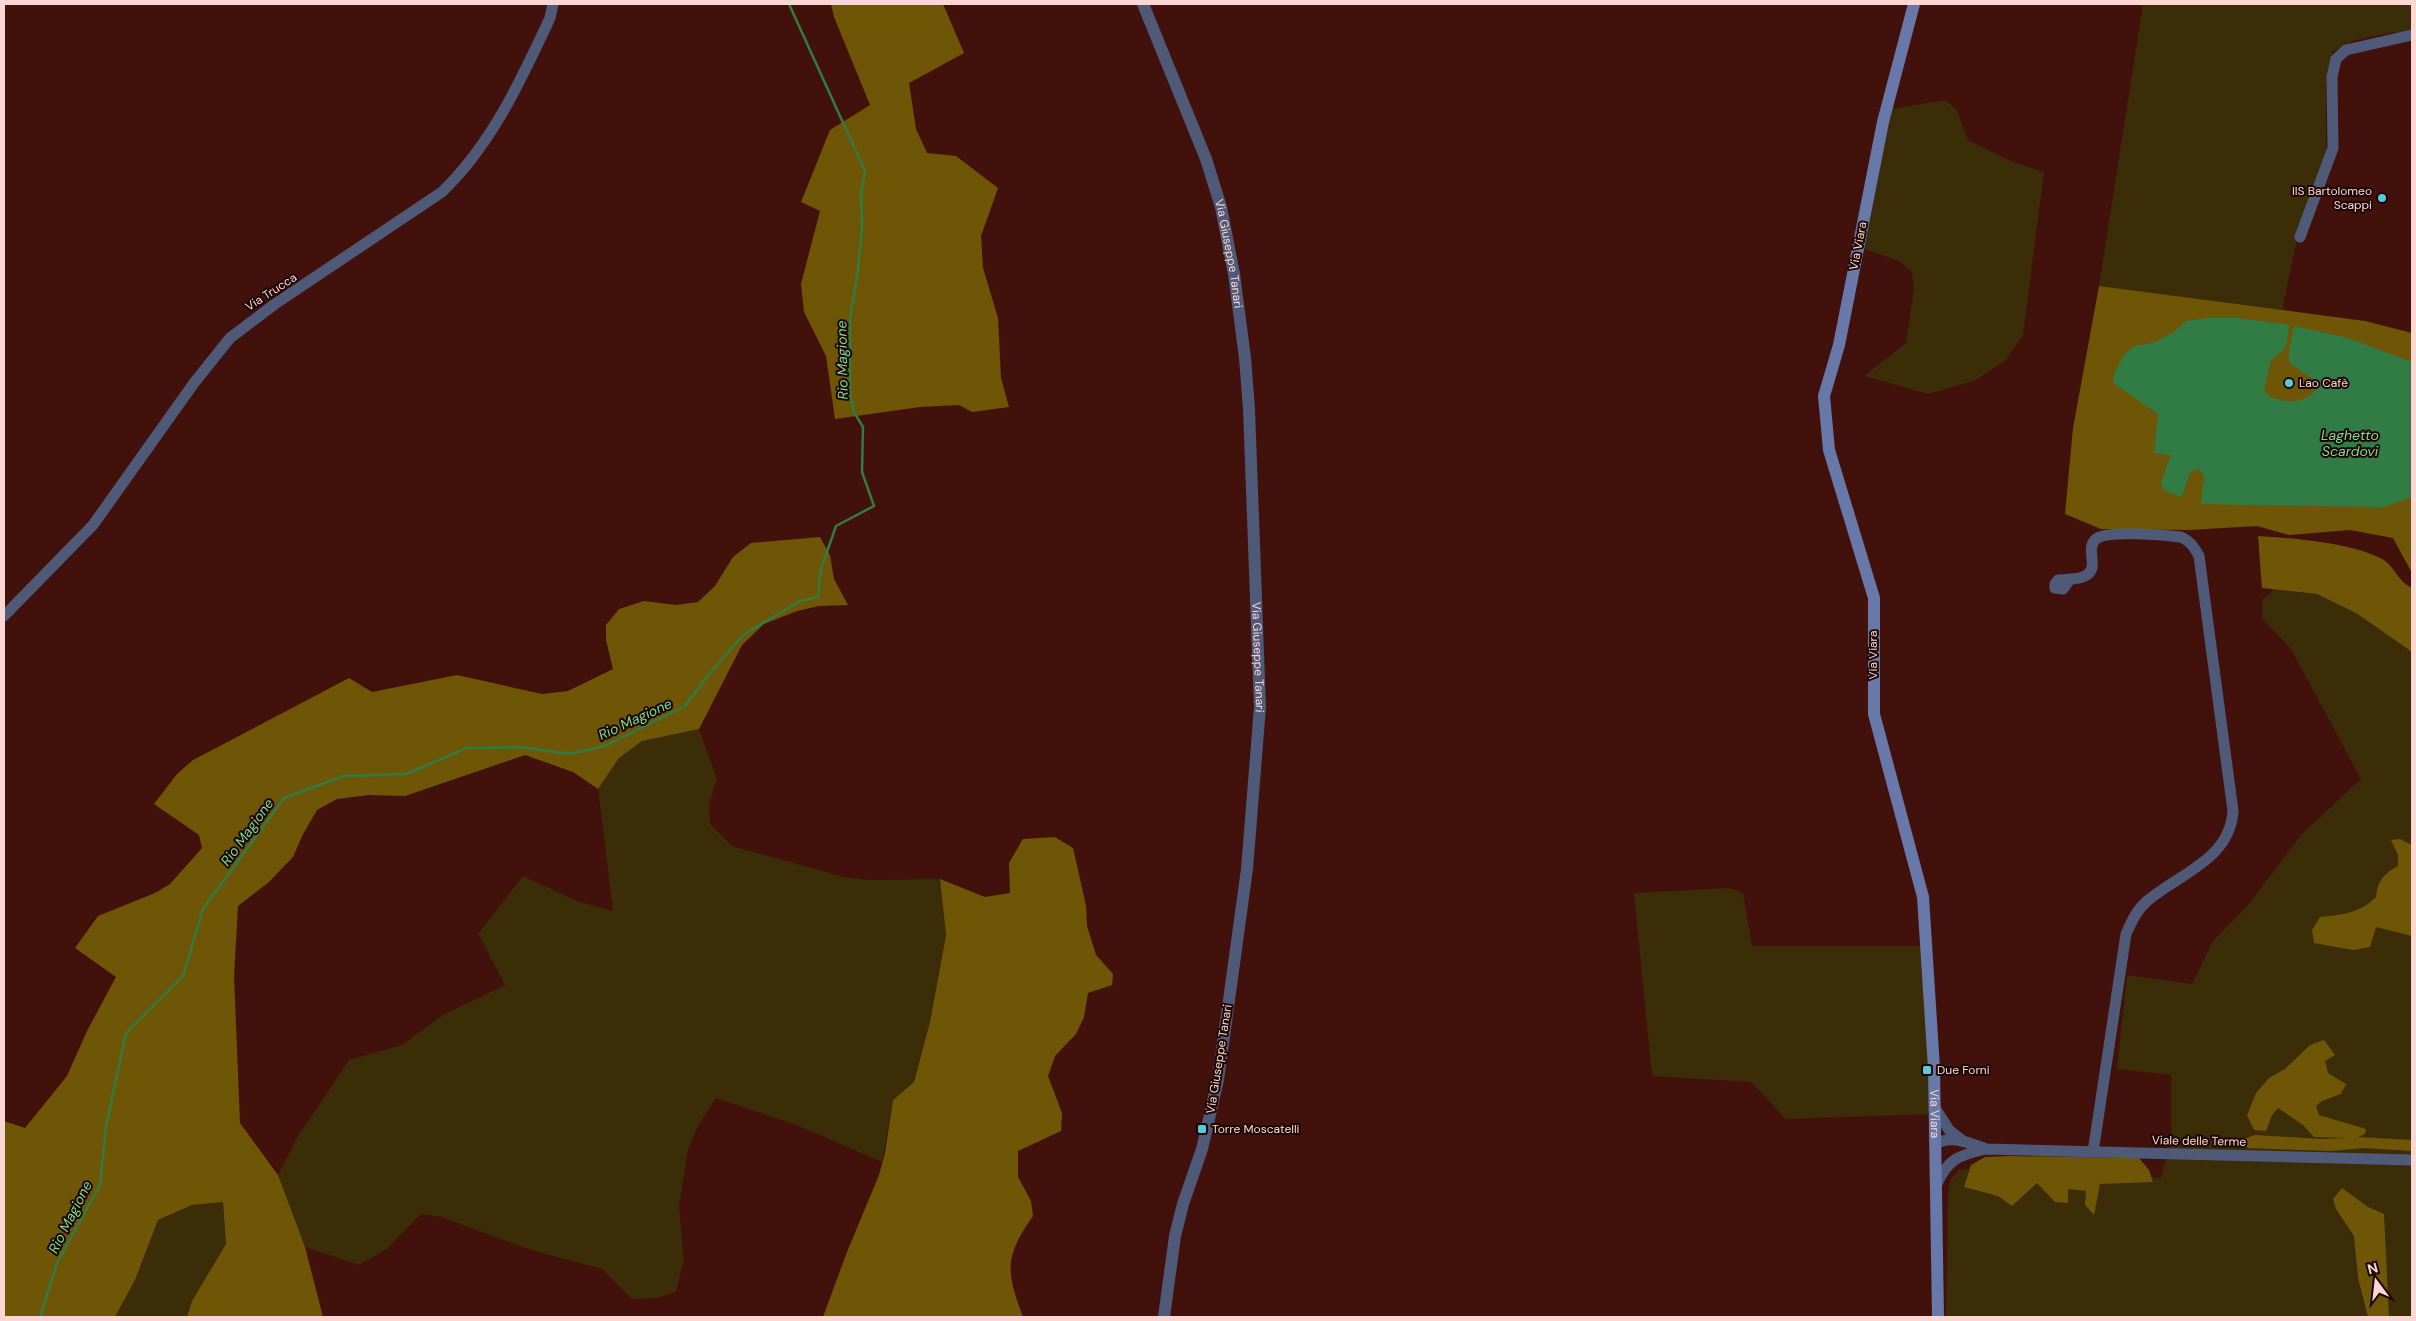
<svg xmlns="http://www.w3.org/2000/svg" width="2416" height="1321" viewBox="0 0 2416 1321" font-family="'DM Sans',sans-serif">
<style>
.green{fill:#3a2d07}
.forest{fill:#6e5606}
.water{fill:#307c44}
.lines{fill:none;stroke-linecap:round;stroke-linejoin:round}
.stream{stroke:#307c44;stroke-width:2.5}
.minor{stroke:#4f5a79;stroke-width:11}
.tertiary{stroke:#4f5a79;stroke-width:12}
.secondary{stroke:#6778a9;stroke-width:12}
.poi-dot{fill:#54cadd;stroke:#1c0604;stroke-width:2}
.labels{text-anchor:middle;stroke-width:4;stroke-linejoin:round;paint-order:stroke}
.poi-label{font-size:12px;fill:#fad7d2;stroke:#1c0604;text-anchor:start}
.street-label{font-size:12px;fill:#fad7d2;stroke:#1c0604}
.water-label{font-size:14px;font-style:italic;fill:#79de8f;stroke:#1c0604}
</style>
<rect width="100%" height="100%" fill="#43110b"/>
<path class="green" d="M2143 4H2412V36L2395 32 2355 40 2332 52 2326 86V151L2298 233 2282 311 2099 286Z
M1945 100 1957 110 1968 140 2013 162 2044 172 2023 335 2006 360 1974 381 1928 394 1864 376 1906 343 1914 288 1912 272 1899 261 1853 245 1879 111Z
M2275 589 2317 594 2356 613 2412 652V1317H1946L1948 1196 1950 1180 1959 1170 1985 1167 2161 1178 2171 1139V1075L2117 1069 2127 975 2192 984 2213 941 2248 905 2302 834 2361 779 2291 649 2262 618V600Z
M699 729 717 779 709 805 710 824 732 846 844 877 870 880 940 879 946 935 930 1022 914 1082 893 1100 882 1162 799 1126 716 1098 698 1126 688 1150 679 1206 684 1261 676 1292 657 1298 632 1299 602 1269 531 1250 441 1217 421 1214 387 1249 359 1265 305 1247 278 1175 298 1136 349 1060 402 1045 443 1015 505 985 478 934 523 876 577 901 613 911 598 789 619 758 642 741Z
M1730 888 1743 893 1752 946H1931L1932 1114 1786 1119 1751 1082 1652 1076 1634 893Z
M223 1202 226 1244 192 1301 187 1317H115L135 1280 158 1220 192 1205Z"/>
<path class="forest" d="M831 4H943L964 53 909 83 916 129 927 153 956 156 998 188 981 236 983 268 998 318 1001 378 1009 407 972 412 959 405 920 407 835 419 826 356 804 312 801 284 820 211 801 202 830 130 870 105 834 17Z
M2099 286 2365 321 2412 333V573L2393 538 2350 530 2289 535 2257 526 2189 530 2101 529 2065 514 2073 428Z
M2258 536C2293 538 2353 543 2382 559 2395 566 2397 581 2412 588V652L2356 613 2317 594 2262 588Z
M820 537 830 555 834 579 848 605 819 606 797 611 764 624 742 645 699 729 642 741 619 758 598 789 573 772 525 755 405 796 369 795 337 799 317 810 302 836 293 857 269 882 238 906 234 976 240 1123 278 1175 305 1247 323 1317H187L192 1301 226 1244 223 1202 192 1205 158 1220 135 1280 115 1317H4V1121L25 1128 67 1076 87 1031 116 977 75 948 98 916 155 893 170 884 202 848 199 835 154 804 177 774 193 760 349 678 372 692 457 675 542 694 568 691 613 669 606 640V625L619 609 644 601 676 605 698 602 715 586 733 557 751 543Z
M1055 837 1073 848 1086 906 1087 926 1096 955 1113 974 1112 985 1088 993 1084 1017 1076 1034 1055 1056 1048 1076 1062 1113 1061 1131 1018 1151V1177L1031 1201 1033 1216C1004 1257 1006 1271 1023 1317H823L847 1252 879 1175 885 1153 893 1100 914 1082 930 1022 946 935 940 879 985 897 1010 893 1009 863 1023 839Z
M2400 839 2412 845V936L2376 927 2370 947 2353 950 2314 943 2312 930 2320 917C2340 915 2361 913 2376 897 2377 882 2384 873 2398 866V855L2391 840Z
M2324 1040 2335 1055 2325 1061 2328 1073 2346 1084 2341 1094 2322 1101 2316 1106 2319 1115 2366 1129 2365 1134 2358 1137 2412 1140V1151L2364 1148 2331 1151 2247 1148 2244 1139 2255 1135 2323 1139 2346 1138 2314 1137 2303 1125 2278 1108 2272 1115 2266 1131 2254 1130 2247 1115 2256 1093 2269 1078 2285 1069 2310 1045Z
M2009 1156 2139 1158 2149 1170 2153 1182 2100 1184 2094 1215 2085 1205 2086 1191 2068 1189V1203L2055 1202 2037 1183 2012 1206 1998 1196 1964 1187 1971 1165 1985 1157Z
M2342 1188 2368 1207 2384 1214 2389 1317H2368L2358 1278 2354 1236 2336 1209 2333 1199Z"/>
<path class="water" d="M2209 318H2238L2289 325 2287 343 2283 350 2271 361 2264 389 2268 396C2286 403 2306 406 2318 386 2312 374 2297 372 2289 361V351L2294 326 2348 338 2412 362V497L2384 507 2201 504 2204 476 2199 469 2190 472 2182 497 2165 491 2161 482 2171 455 2154 453 2158 414 2113 383 2114 374 2124 355 2134 346 2153 343 2174 332 2186 321Z"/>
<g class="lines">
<path class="stream" d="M40 1317 57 1263 100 1185 106 1126 126 1033 183 976 203 909 284 798 344 776 406 774 467 748 520 747 570 754 607 745 685 706 705 679 743 635 800 601 818 597 820 572 836 526 874 506 862 472 863 427 854 412 850 394V319L858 270 862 226 861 195 865 171 789 4"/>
<path class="minor" d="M2300 237 2333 148 2332 77 2336 59 2346 50 2412 35
M2070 579 2063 589 2055 588V584L2058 580C2066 579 2078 580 2085 576 2101 568 2084 549 2096 539 2107 530 2165 535 2181 537 2190 541 2194 547 2199 556L2233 811C2230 860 2178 874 2146 902 2136 911 2131 923 2126 934L2093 1152
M4 616 93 525 194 383 230 338 275 304 442 192C492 144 521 80 550 18L553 4
M1935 1108 1949 1130 1963 1141
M1935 1145C1949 1134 1969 1143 1984 1148
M1936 1186C1947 1159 1959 1155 1986 1149L2412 1160"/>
<path class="tertiary" id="s1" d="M1143 4 1206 159 1221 207 1234 274 1245 358 1249 409 1260 707 1247 869 1218 1080 1202 1149 1183 1204 1175 1236 1164 1317"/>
<path class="secondary" id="s2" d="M1914 4 1883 122 1839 345 1824 396 1829 450 1874 598V714L1923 897 1934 1068 1938 1317"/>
</g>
<g class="poi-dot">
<circle cx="2382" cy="198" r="5"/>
<circle cx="2289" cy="383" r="5"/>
<rect x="1922" y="1065" width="10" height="10" rx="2.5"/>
<rect x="1197" y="1124" width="10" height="10" rx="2.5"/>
</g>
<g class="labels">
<g class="poi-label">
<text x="2372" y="195" text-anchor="end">IIS Bartolomeo<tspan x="2372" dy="14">Scappi</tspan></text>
<text x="2299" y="387">Lao Cafè</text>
<text x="1937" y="1074">Due Forni</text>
<text x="1212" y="1133">Torre Moscatelli</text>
</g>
<g class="street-label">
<text transform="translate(1858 246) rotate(-79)" y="4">Via Viara</text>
<text dy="4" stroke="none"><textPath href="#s1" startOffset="265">Via Giuseppe Tanari</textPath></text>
<text transform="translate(271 292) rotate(-33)" y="4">Via Trucca</text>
<text transform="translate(1873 655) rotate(-90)" y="4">Via Viara</text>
<text dy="4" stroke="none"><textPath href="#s1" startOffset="670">Via Giuseppe Tanari</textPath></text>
<text transform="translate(1219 1059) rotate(-81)" y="4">Via Giuseppe Tanari</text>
<text dy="4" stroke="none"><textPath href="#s2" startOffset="1134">Via Viara</textPath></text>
<text transform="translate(2199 1141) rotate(1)" y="4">Viale delle Terme</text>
</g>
<g class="water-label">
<text transform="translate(842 360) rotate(-91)" y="5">Rio Magione</text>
<text x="2350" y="440">Laghetto<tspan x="2350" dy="16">Scardovi</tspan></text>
<text transform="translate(635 719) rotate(-25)" y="5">Rio Magione</text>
<text transform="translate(247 832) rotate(-54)" y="5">Rio Magione</text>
<text transform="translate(70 1217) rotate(-63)" y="5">Rio Magione</text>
</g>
</g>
<rect width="2416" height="1321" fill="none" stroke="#fad7d2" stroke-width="10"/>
<g transform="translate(2376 1281) rotate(345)" stroke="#1c0604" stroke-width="4" paint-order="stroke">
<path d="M0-4L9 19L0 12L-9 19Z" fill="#fad7d2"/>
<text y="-8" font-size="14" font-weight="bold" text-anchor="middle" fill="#fad7d2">N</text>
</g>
</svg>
